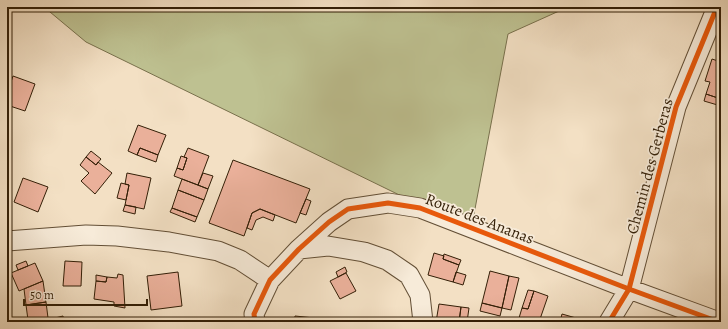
<svg xmlns="http://www.w3.org/2000/svg" width="728" height="329" viewBox="0 0 728 329" font-family="Alegreya,serif">
<style>
.green{fill:#bec191;stroke:#78704c}
.building{fill:#eab09a;stroke:#331f07}
.lines{fill:none;stroke-linecap:round;stroke-linejoin:round}
.minor-casing{stroke:#634f36;stroke-width:21}
.minor{stroke:#f7ebd9;stroke-width:19}
.cycleway-casing{stroke:#f7ebd9;stroke-width:8}
.cycleway{stroke:#e8590c;stroke-width:5}
.labels{text-anchor:middle;stroke-width:3.5;stroke-linejoin:round;paint-order:stroke}
.street-label{font-size:16px;fill:#331f07;stroke:#f7ebd9}
</style>
<rect width="100%" height="100%" fill="#f3e0c4"/>
<filter id="stains"><feTurbulence type="fractalNoise" baseFrequency=".005" numOctaves="4"/><feColorMatrix values="0 0 0 0 .2 0 0 0 0 .09 0 0 0 0 .02 0 0 0 .5 -.17"/></filter>
<radialGradient id="worn" r=".72"><stop offset=".6" stop-color="#630" stop-opacity="0"/><stop offset="1" stop-color="#630" stop-opacity=".3"/></radialGradient>
<path class="green" d="M44 7H568L508 34 471 230 86 42Z"/>
<path class="building" d="M712 59 721 62V99L706 94 710 82 705 81Z
M13 76 35 84 25 111 7 105V91H8Z
M706 94 721 99V106L704 101Z
M138 125 166 135 158 155 140 148 137 155 128 151Z
M140 148 158 155 156 162 137 155Z
M188 148 209 156 198 185 174 176 177 168 183 170 187 158 184 157Z
M91 151 101 159 96 165 86 157Z
M181 156 187 158 183 170 177 168Z
M86 157 96 165 98 162 112 173 95 194 81 181 89 173 80 165Z
M233 160 310 189 296 223 260 209 252 213 244 236 209 223Z
M127 173 151 178 144 209 125 205 129 185 125 184Z
M203 173 213 176 208 189 198 185Z
M23 178 48 187 38 212 14 202Z
M182 179 208 189 204 200 178 190Z
M121 183 129 185 126 200 117 198Z
M178 190 204 200 197 217 172 208Z
M306 199 311 201 306 215 300 213Z
M125 205 136 207 135 214 123 211Z
M172 208 197 217 195 222 170 212Z
M260 209 275 215 273 221 263 217 256 220 252 230 247 228 252 213Z
M434 253 444 256 443 259 459 265 453 282 428 275Z
M444 254 461 260 459 265 443 259Z
M26 261 28 266 18 270 16 265Z
M65 261 82 262 81 286H63Z
M35 263 43 281 19 291 11 273Z
M345 267 347 272 338 277 336 272Z
M490 271 509 276 502 308 482 303Z
M178 272 182 306 151 310 147 276Z
M456 272 466 275 463 285 453 282Z
M346 273 356 291 340 299 330 281Z
M118 274 123 275 125 308 114 306V302L94 299 96 281 106 282 107 277 117 278Z
M96 275 107 277 106 282 96 281Z
M509 276 519 278 511 310 502 308Z
M43 281 46 302 26 305 24 289Z
M528 290 534 291 528 309 522 308Z
M534 291 548 296 539 322H532L519 318 522 308 528 309Z
M46 302 48 318 28 320 26 305Z
M482 303 502 308 500 316 480 311Z
M439 304 461 307 459 322H436Z
M461 307 469 308 467 322H459Z
M562 314 583 320 582 322H560Z
M63 316 64 322H48L56 321 55 318Z
M295 316 314 318V322H294Z"/>
<g class="lines">
<defs>
<path id="minor" d="M7 241 86 235 117 236 169 242 218 251 240 260 270 280
M299 249 328 246 364 252 387 260 409 275 420 295 423 322
M255 322 254 314 270 280 299 249 329 222 348 209 388 203 420 208 629 289 719 322
M609 322 629 289 676 107 717 7"/>
</defs>
<use href="#minor" class="minor-casing"/>
<use href="#minor" class="minor"/>
<defs>
<path id="cycleway" d="M255 322 254 314 270 280 299 249 329 222 348 209 388 203 420 208 629 289 719 322
M609 322 629 289 676 107 717 7"/>
</defs>
<use href="#cycleway" class="cycleway-casing"/>
<use href="#cycleway" class="cycleway"/>
</g>
<g class="labels">
<g class="street-label">
<text transform="translate(649 166) rotate(-75)" y="6">Chemin des Gerberas</text>
<text transform="translate(480 218) rotate(21)" y="6">Route des Ananas</text>
</g>
</g>
<rect width="728" height="329" fill="none" stroke="#f3e0c4" stroke-width="24"/>
<rect x="8" y="8" width="712" height="313" fill="none" stroke="#331f07" stroke-width="2"/>
<rect x="12" y="12" width="704" height="305" fill="none" stroke="#331f07"/>
<path d="M24 299v6h123v-6" fill="none" stroke="#331f07" stroke-width="2"/>
<text x="30" y="299" font-size="12" fill="#331f07" stroke="#f7ebd9" stroke-width="3" paint-order="stroke">50 m</text>
<rect width="100%" height="100%" filter="url(#stains)"/>
<rect width="100%" height="100%" fill="url(#worn)"/>
</svg>
